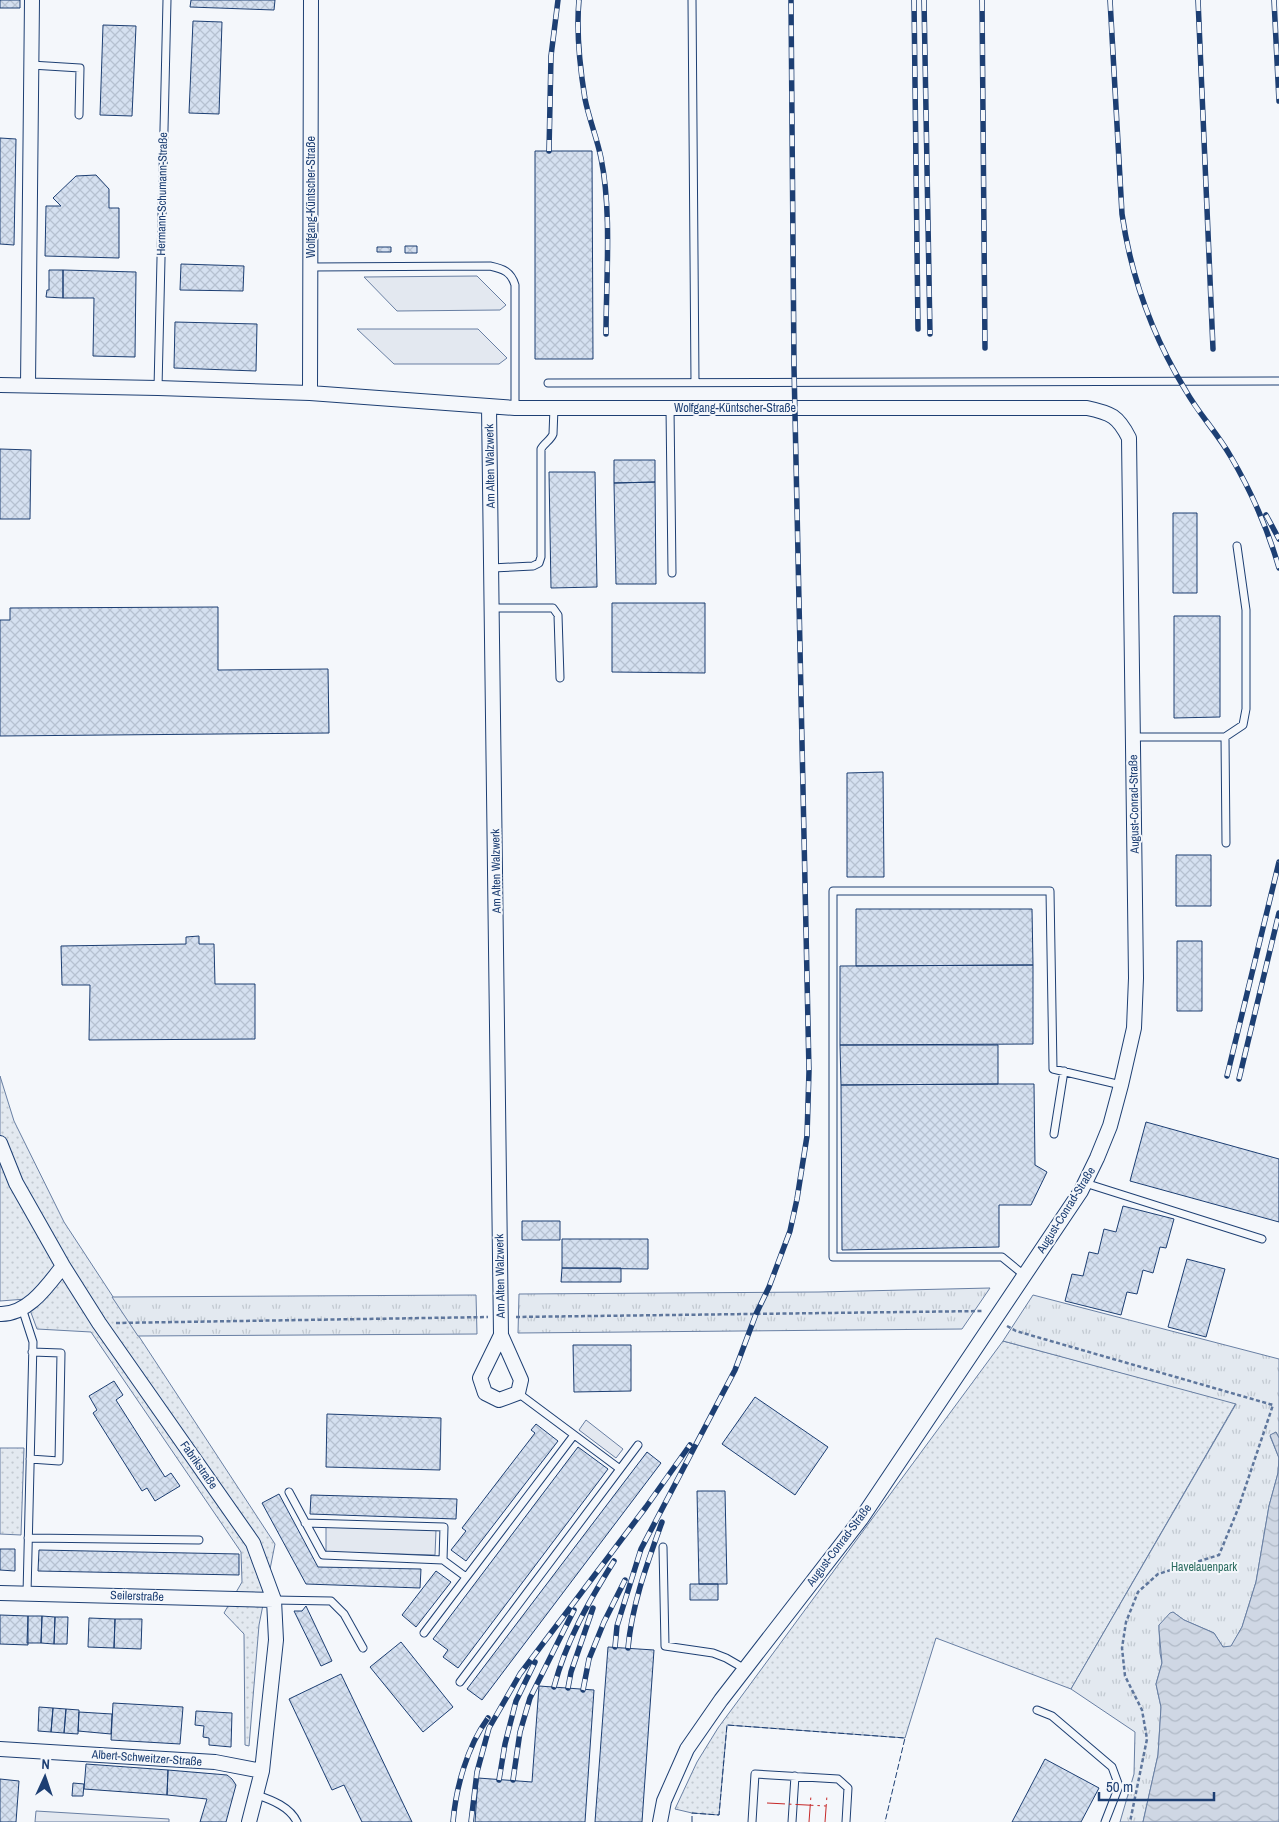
<svg xmlns="http://www.w3.org/2000/svg" width="1279" height="1822" viewBox="0 0 1279 1822" font-family="'Archivo Narrow',sans-serif">
<style>
.grass{fill:url(#grass-dots);stroke:#687fa3}
.park{fill:url(#park-tufts);stroke:#687fa3}
.parking{fill:#e3e8f0;stroke:#687fa3}
.water{fill:url(#water-waves);stroke:#687fa3}
.building{fill:url(#building-cross-hatch);stroke:#1d3f73}
.lines{fill:none;stroke-linecap:round;stroke-linejoin:round}
.lane-casing{stroke:#1d3f73;stroke-width:9}
.street-casing{stroke:#1d3f73;stroke-width:16}
.path{stroke:#5e769c;stroke-width:2.5;stroke-dasharray:4 2.5;stroke-linecap:butt}
.lane{stroke:#f4f7fb;stroke-width:7}
.street{stroke:#f4f7fb;stroke-width:14}
.rail-casing{stroke:#1d3f73;stroke-width:5.5}
.rail{stroke:#f4f7fb;stroke-width:4;stroke-dasharray:11;stroke-linecap:butt}
.fence{stroke:#1d3f73;stroke-width:1;stroke-dasharray:6 2.5;stroke-linecap:butt}
.power{stroke:#c62828;stroke-width:1;stroke-dasharray:18 4 2.5 4;stroke-linecap:butt}
.labels{text-anchor:middle;stroke-width:4;stroke-linejoin:round;paint-order:stroke}
.street-label{font-size:12px;fill:#1d3f73;stroke:#f4f7fb}
.park-label{font-size:12px;fill:#2c6c60;stroke:#f4f7fb}
</style>
<defs>
<pattern id="grass-dots" width="8" height="8" patternUnits="userSpaceOnUse" patternTransform="scale(1.25)"><rect width="8" height="8" fill="#e3e9f0"/><path d="M2 2h.1M6 6h.1" fill="none" stroke="#c2c9d1" stroke-width="1.8" stroke-linecap="round"/></pattern>
<pattern id="park-tufts" width="24" height="20" patternUnits="userSpaceOnUse" patternTransform="scale(1.25)"><rect width="24" height="20" fill="#e3e9f0"/><path d="M3 7l-1-3M5 7V3M7 7l1-3M15 17l-1-3M17 17v-4M19 17l1-3" fill="none" stroke="#c2c9d1"/></pattern>
<pattern id="water-waves" width="16" height="10" patternUnits="userSpaceOnUse" patternTransform="scale(1.25)"><rect width="16" height="10" fill="#cfd7e4"/><path d="M0 5q4-4 8 0t8 0" fill="none" stroke="#b1bac7"/></pattern>
<pattern id="building-cross-hatch" width="8" height="8" patternUnits="userSpaceOnUse" patternTransform="scale(1.25)"><rect width="8" height="8" fill="#d5e0f0"/><path d="M0 0l8 8M0 8l8-8" fill="none" stroke="#b6c1d1"/></pattern>
</defs>
<rect width="100%" height="100%" fill="#f4f7fb"/>
<path class="grass" d="M0 1076 14 1121 64 1222 275 1544 259 1625 249 1746 245 1745 244 1634 224 1613 242 1582 241 1552 91 1332 37 1329 26 1299 0 1301Z
M1003 1341 1236 1403 1071 1689 936 1638 905 1738 727 1725 719 1815 692 1813 675 1809 697 1762 718 1728Z
M0 1448H24L21 1535 0 1534Z"/>
<path class="park" d="M990 1288 962 1329 518 1333 519 1294 819 1292Z
M476 1295 477 1334 138 1336 112 1297Z
M1033 1295 1279 1359V1438L1276 1432 1270 1436 1279 1458 1278 1473 1269 1506 1256 1582 1242 1627 1231 1647H1223L1214 1633 1184 1620 1173 1612 1159 1625 1160 1653 1162 1663 1156 1684 1161 1707 1158 1755 1143 1822H1120L1134 1774 1135 1732 1071 1689 1236 1404 1003 1341Z"/>
<path class="parking" d="M477 276 506 305 500 310 397 311 364 277Z
M357 329H478L507 358 499 364H394Z
M586 1420 623 1449 616 1458 579 1430Z
M326 1527 436 1530 435 1555 326 1552Z
M36 1811 169 1819V1822H35Z"/>
<path class="water" d="M1276 1432 1279 1438V1822H1143L1158 1755 1161 1707 1156 1684 1162 1663 1159 1630V1625L1170 1613 1173 1612 1184 1620 1214 1633 1223 1647 1231 1646 1242 1627 1256 1582 1269 1506 1278 1473 1279 1458 1270 1435Z"/>
<path class="building" d="M0 0H20V8H0Z
M191 0H275L274 10 190 7Z
M193 21 222 22 219 114 189 113Z
M103 25 136 26 132 116 100 115Z
M0 138 16 139 14 245 0 244Z
M535 151H592L593 359H535Z
M96 175 109 189V208H119V258L45 256 46 206H61L53 198 76 176Z
M405 246H417V253H405Z
M377 247H391V252H377Z
M181 264 244 266 243 291 180 290Z
M49 270H63V298L46 297 47 290H49Z
M63 270 136 272 135 357 93 356 94 298H63Z
M175 322 257 324 256 371 174 368Z
M0 449 31 450 30 519H0Z
M614 460H655V482L614 483Z
M549 472H595L597 587 551 588Z
M655 482 656 584H616L614 483Z
M1173 513H1197V593H1173Z
M612 603H705V673L612 672Z
M218 607V670L328 669 329 733 0 736V620H10V608Z
M1174 616H1220V717L1174 718Z
M883 772 884 877H847V773Z
M1176 855H1211V906H1176Z
M856 909H1032L1033 965 856 966Z
M199 936V944H214L215 984H255V1039L89 1040 90 985H62L61 946 186 944V937Z
M1177 941H1202V1011H1177Z
M1033 965V1044L840 1045V966Z
M840 1045H998V1084L841 1085Z
M998 1084H1034L1035 1165 1047 1172 1031 1205H999V1247L842 1250 841 1085Z
M1146 1122 1279 1159V1222L1130 1181Z
M1123 1206 1174 1219 1166 1248 1160 1247 1153 1273 1143 1270 1137 1294 1127 1292 1121 1315 1065 1301 1072 1274 1083 1276 1089 1252 1098 1254 1104 1229 1116 1232Z
M522 1221H560V1240H522Z
M562 1239H648V1269L562 1268Z
M1187 1259 1225 1269 1206 1337 1168 1327Z
M562 1268H621V1282H561Z
M573 1345H631V1391L574 1392Z
M114 1381 123 1395 116 1400 165 1477 171 1473 180 1486 155 1501 147 1488 142 1491 93 1413 97 1410 89 1396Z
M755 1397 828 1447 795 1495 722 1444Z
M327 1414 441 1418 440 1470 326 1467Z
M536 1424 558 1441 466 1561 451 1550 466 1531 462 1528 535 1433 531 1430Z
M578 1447 608 1469 458 1668 443 1657 448 1650 433 1639Z
M647 1452 661 1463 482 1700 467 1689Z
M697 1491H725L727 1584H699Z
M279 1494 318 1567 421 1569 420 1588 306 1584 262 1503Z
M311 1495 457 1499 456 1519 310 1514Z
M0 1549H15V1571L0 1570Z
M39 1550 239 1554V1575L38 1571Z
M436 1571 451 1582 416 1627 402 1615Z
M690 1584H718V1600H690Z
M306 1606 332 1661 321 1666 294 1611H302Z
M0 1615 28 1616V1645L0 1644Z
M28 1616H42L41 1643H27Z
M42 1616 55 1617 54 1644 41 1643Z
M55 1617H68L67 1644H54Z
M89 1618 115 1619 114 1648 88 1647Z
M115 1619H142L141 1649 114 1648Z
M401 1642 453 1707 423 1732 370 1667Z
M608 1647 654 1650 642 1822H595Z
M341 1674 412 1822H362L344 1785 332 1790 289 1699Z
M539 1686 594 1690 585 1822H475L478 1778 532 1782Z
M113 1703 183 1707 180 1744 111 1740Z
M39 1707 53 1708 51 1732 38 1731Z
M53 1708 66 1709 64 1733 51 1732Z
M66 1709 79 1710 78 1734 64 1733Z
M196 1711 232 1713 231 1747 209 1745V1738L203 1737 204 1726 195 1725Z
M79 1712 112 1714 111 1734 78 1731Z
M1045 1759 1099 1788 1081 1822H1012Z
M86 1764 168 1770 167 1795 84 1789Z
M168 1770 227 1775 232 1779 236 1785 226 1822H200L207 1799 167 1795Z
M0 1779 19 1781 16 1822H0Z
M73 1783 84 1784 83 1796H72Z"/>
<g class="lines">
<defs>
<path id="lane" d="M692 0 695 382
M31 65 80 68 79 115
M311 267 490 266C504 269 511 272 515 285V408
M548 383 1279 381
M158 388 167 0
M670 408 672 573
M492 568 533 566 539 563 541 557V449C544 443 551 440 553 434L554 408
M492 608H553L558 615 560 678
M1133 737H1225L1243 725 1246 709V610L1237 546
M1225 737 1226 843
M1054 1134 1064 1071
M1085 1183 1262 1239
M1024 1275 1002 1257H833V891H1050L1053 1069 1121 1085
M22 1308 33 1342 27 1594
M30 1459 59 1461 61 1353 32 1352
M620 1469 638 1445
M289 1492 323 1555 443 1560 466 1577
M305 1523 444 1527 443 1560
M28 1538 199 1540
M663 1547 665 1646 713 1653 726 1658 745 1669
M274 1600 331 1601 344 1614 363 1648
M424 1633 574 1435
M460 1682 620 1469 518 1393
M1037 1710 1052 1716 1112 1767 1119 1786 1105 1822
M257 1795C272 1800 290 1807 297 1822
M752 1822 755 1774 838 1779 848 1788 846 1822
M792 1822 795 1776"/>
<path id="street" d="M0 385 158 388 310 393 515 408H1087C1111 413 1118 416 1129 438L1136 978 1134 1028 1121 1085 1110 1126 1097 1158 1081 1191 861 1519 721 1700 687 1749 664 1801 660 1822
M28 385 32 0
M310 393 311 0
M489 407 501 1335
M0 1143 16 1183 63 1266 99 1323 253 1543 274 1600 276 1640 262 1771 249 1822
M0 1314C28 1315 48 1285 63 1266
M501 1335 521 1380 518 1393 499 1400 485 1393 480 1378Z
M0 1593 274 1600
M0 1749 215 1762 262 1771"/>
</defs>
<use href="#lane" class="lane-casing"/>
<use href="#street" class="street-casing"/>
<path class="path" d="M516 1317 983 1311
M116 1323 488 1317
M1007 1326 1016 1331 1273 1405 1238 1509 1219 1555 1158 1574 1138 1592 1126 1622 1122 1648 1125 1676 1142 1710 1147 1739 1130 1822"/>
<use href="#lane" class="lane"/>
<use href="#street" class="street"/>
<defs>
<path id="rail" d="M579 0C576 32 580 68 585 99 589 119 597 138 601 158 612 212 606 279 606 334
M914 0 918 329
M924 0 930 334
M982 0 985 348
M1110 0 1122 214C1131 277 1153 337 1186 391 1199 414 1218 434 1231 457 1251 491 1268 530 1279 568
M1198 0 1213 349
M1274 0 1279 101
M549 151 551 56 558 0
M1266 515 1279 539
M1227 1076 1279 862
M1239 1079 1279 913
M615 1647 617 1626 641 1549 735 1370 756 1314 769 1287 790 1231 797 1199 807 1136 809 1071 794 367 791 0
M628 1648C632 1604 647 1564 662 1522
M554 1687C566 1641 589 1601 614 1561
M568 1688 571 1672 593 1608
M583 1690 589 1659 604 1622 625 1580
M499 1780 505 1744 516 1701 535 1662
M513 1780 520 1732 530 1698 574 1610
M453 1822C456 1787 467 1747 488 1718
M471 1822 477 1772 489 1728 520 1674 646 1507 690 1445"/>
</defs>
<use href="#rail" class="rail-casing"/>
<use href="#rail" class="rail"/>
<path class="fence" d="M692 1822V1813L719 1815 727 1725 905 1738 885 1822"/>
<path class="power" d="M767 1803 826 1806
M809 1822 811 1795
M825 1822 827 1795"/>
</g>
<g class="labels">
<g class="street-label">
<text transform="translate(162 194) rotate(-89)" y="4">Hermann-Schumann-Straße</text>
<text transform="translate(311 197) rotate(-90)" y="4">Wolfgang-Küntscher-Straße</text>
<text x="735" y="412">Wolfgang-Küntscher-Straße</text>
<text transform="translate(490 466) rotate(-91)" y="4">Am Alten Walzwerk</text>
<text transform="translate(1134 804) rotate(-91)" y="4">August-Conrad-Straße</text>
<text transform="translate(496 871) rotate(-91)" y="4">Am Alten Walzwerk</text>
<text transform="translate(1066 1210) rotate(-58)" y="4">August-Conrad-Straße</text>
<text transform="translate(500 1276) rotate(-91)" y="4">Am Alten Walzwerk</text>
<text transform="translate(199 1465) rotate(55)" y="4">Fabrikstraße</text>
<text transform="translate(839 1545) rotate(-53)" y="4">August-Conrad-Straße</text>
<text transform="translate(137 1596) rotate(2)" y="4">Seilerstraße</text>
<text transform="translate(147 1758) rotate(4)" y="4">Albert-Schweitzer-Straße</text>
</g>
<g class="park-label">
<text x="1204" y="1571">Havelauenpark</text>
</g>
</g>
<g transform="translate(45 1777) rotate(3)" stroke="#f4f7fb" stroke-width="4" paint-order="stroke">
<path d="M0-4L9 19L0 12L-9 19Z" fill="#1d3f73"/>
<text y="-8" font-size="14" font-weight="bold" text-anchor="middle" fill="#1d3f73">N</text>
</g>
<path d="M1099 1792v8h115v-8" fill="none" stroke="#1d3f73" stroke-width="2.5"/>
<text x="1106" y="1792" font-size="15" fill="#1d3f73" stroke="#f4f7fb" stroke-width="4" paint-order="stroke">50 m</text>
</svg>
